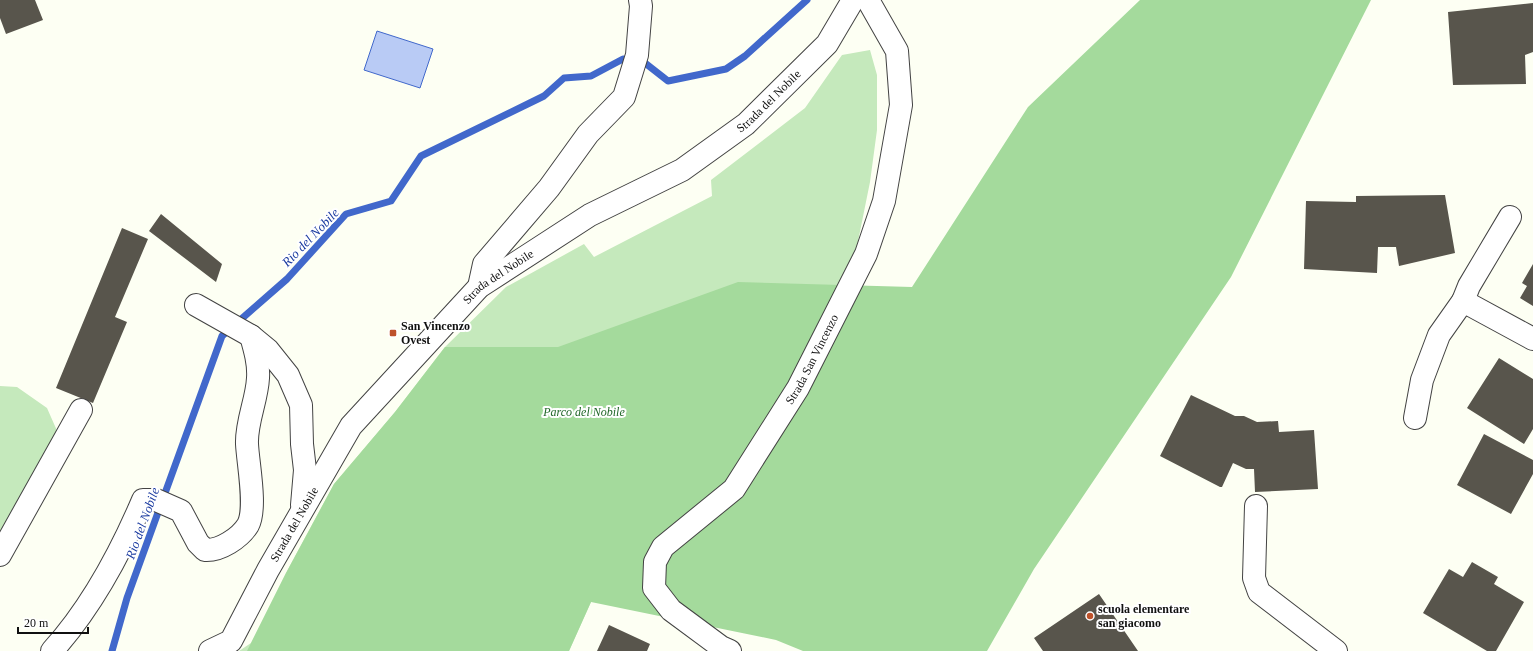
<svg xmlns="http://www.w3.org/2000/svg" width="1533" height="651" viewBox="0 0 1533 651" font-family="'Times New Roman',serif">
<style>
.green{fill:#c5e9bc}
.forest{fill:#a4da9c}
.water{fill:#b9cbf5;stroke:#4168cb}
.lines{fill:none;stroke-linecap:round;stroke-linejoin:round}
.stream{stroke:#4168cb;stroke-width:7}
.building{fill:#58554c}
.minor-casing{stroke:#434343;stroke-width:24}
.minor{stroke:#fff;stroke-width:22}
.poi-dot{fill:#be522a;stroke:#fff;stroke-width:1.5}
.labels{text-anchor:middle;stroke-width:4;stroke-linejoin:round;paint-order:stroke}
.street-label{font-size:12px;fill:#101010;stroke:#fff}
.poi-label{font-size:12px;font-weight:bold;fill:#101010;stroke:#fff;text-anchor:start}
.park-label{font-size:12px;font-style:italic;fill:#206728;stroke:#fff}
.water-label{font-size:13px;font-style:italic;fill:#1b3ba0;stroke:#fff}
</style>
<rect width="100%" height="100%" fill="#fdfff3"/>
<path class="green" d="M870 50 877 75V130L870 182 853 266 591 602 569 651H239L251 643 286 573 334 484 395 412 445 347 506 287 584 244 594 257 712 196 711 180 805 108 842 55Z
M0 386 17 387 47 408 58 433 0 536Z"/>
<path class="forest" d="M1140 0H1371L1231 277 1034 569 987 651H803L776 640 591 602 569 651H247L286 573 334 484 395 412 445 347H558L738 282 912 287 1028 107Z"/>
<path class="water" d="M377 31 433 49 420 88 364 70Z"/>
<g class="lines">
<path class="stream" d="M112 651 127 598 222 336 287 279 346 214 391 201 421 156 544 96 564 78 591 76 623 59 645 63 668 81 726 69 745 56 807 0"/>
</g>
<path class="building" d="M0 0H35L43 20 6 34 0 18Z
M1533 3V52L1525 55 1526 84 1453 85 1448 12Z
M1445 195 1455 253 1399 266 1396 247H1378L1377 273 1304 269 1306 201 1356 202V196Z
M161 214 222 264 216 282 149 231Z
M122 228 148 239 115 317 127 322 93 403 56 388Z
M1533 264V306L1520 298 1527 286 1522 283Z
M1499 358 1533 379V429L1524 444 1467 408Z
M1191 395 1235 416H1244L1257 422 1278 421 1279 432 1314 430 1318 489 1255 492 1254 469H1246L1233 463 1222 487H1220L1160 456Z
M1484 434 1533 460V474L1511 514 1457 485Z
M1472 562 1498 577 1494 584 1524 602 1496 651H1487L1423 613 1449 569 1463 577Z
M1099 594 1138 651H1043L1034 638Z
M609 625 650 644 647 651H597Z"/>
<g class="lines">
<defs>
<g id="minor">
<path d="M1510 217 1469 286 1463 301 1533 339"/>
<path d="M479 287 484 264 549 188 588 134 624 97 637 55 641 6 640 0"/>
<path d="M196 305 251 336 268 350 288 375 301 405 302 444 305 470 302 505"/>
<path d="M1415 418 1422 380 1439 335 1463 301"/>
<path d="M1256 506 1254 578 1259 592 1336 651"/>
<path d="M0 555 81 410"/>
<path d="M52 651C92 607 120 554 143 500H156L181 511 198 543 205 550C220 551 240 538 248 525 257 508 248 464 247 444 246 422 257 400 258 378 259 364 255 350 251 336"/>
<path id="s1" d="M210 651 231 641 268 570 351 426 479 287 590 215 682 170 746 124 827 44 853 0"/>
<path id="s2" d="M730 651 721 647 671 610 654 588 655 562 663 547 734 489 798 388 866 254 884 201 901 105 897 51 868 0"/>
</g>
</defs>
<use href="#minor" class="minor-casing"/>
<use href="#minor" class="minor"/>
</g>
<g class="poi-dot">
<rect x="389" y="329" width="8" height="8" rx="2"/>
<circle cx="1090" cy="616" r="4"/>
</g>
<g class="labels">
<g class="street-label">
<text dy="4" stroke="none"><textPath href="#s1" startOffset="804">Strada del Nobile</textPath></text>
<text dy="4" stroke="none"><textPath href="#s1" startOffset="480">Strada del Nobile</textPath></text>
<text dy="4" stroke="none"><textPath href="#s2" startOffset="386">Strada San Vincenzo</textPath></text>
<text dy="4" stroke="none"><textPath href="#s1" startOffset="156">Strada del Nobile</textPath></text>
</g>
<g class="poi-label">
<text x="401" y="330">San Vincenzo<tspan x="401" dy="14">Ovest</tspan></text>
<text x="1098" y="613">scuola elementare<tspan x="1098" dy="14">san giacomo</tspan></text>
</g>
<g class="park-label">
<text x="584" y="416">Parco del Nobile</text>
</g>
<g class="water-label">
<text transform="translate(310 237) rotate(-46)" y="5">Rio del Nobile</text>
<text transform="translate(142 523) rotate(-70)" y="5">Rio del Nobile</text>
</g>
</g>
<path d="M18 627v6h70v-6" fill="none" stroke="#101010" stroke-width="2"/>
<text x="24" y="627" font-size="12" fill="#101010" stroke="#ffffff" stroke-width="3" paint-order="stroke">20 m</text>
</svg>
